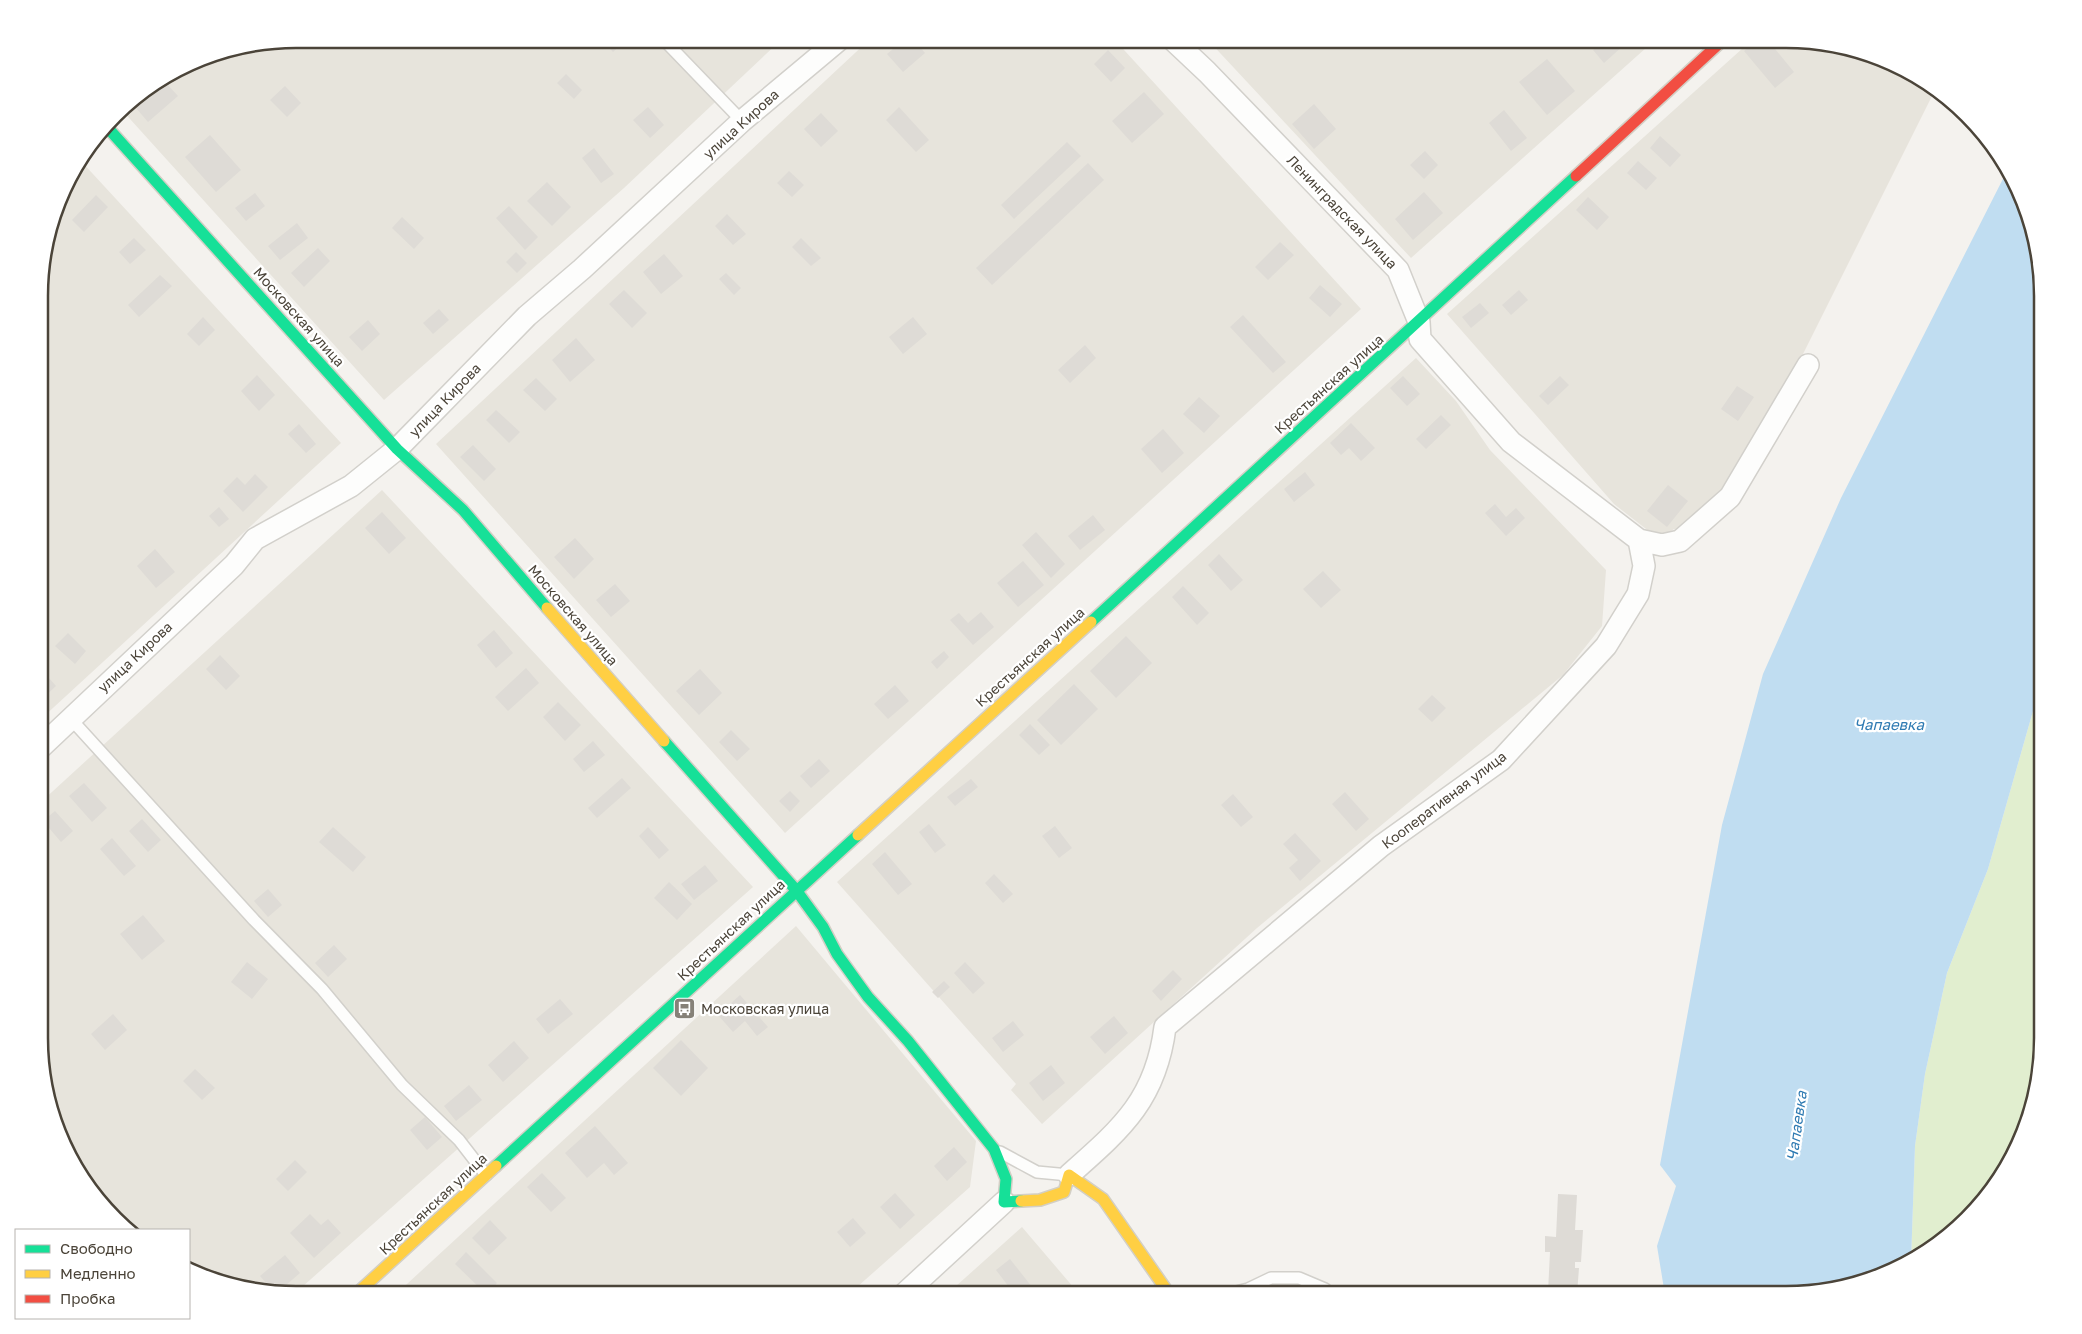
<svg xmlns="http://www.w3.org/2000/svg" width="2082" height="1334" viewBox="0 0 2082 1334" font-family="'Golos Text',sans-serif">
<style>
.residential{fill:#e7e4dc}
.green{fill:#e1eecf}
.water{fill:#c0ddf1}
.building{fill:#dedbd6}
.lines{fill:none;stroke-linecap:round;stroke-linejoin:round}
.lane-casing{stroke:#d2d0cb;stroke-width:14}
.street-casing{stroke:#d2d0cb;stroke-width:24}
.fast-casing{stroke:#d3cfc5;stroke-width:14}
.slow-casing{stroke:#d3cfc5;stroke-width:14}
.jam-casing{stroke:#d3cfc5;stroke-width:14}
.lane{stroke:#fdfdfc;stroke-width:11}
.street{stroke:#fdfdfc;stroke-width:21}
.fast{stroke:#16e098;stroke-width:11}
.slow{stroke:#ffcf43;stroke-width:11}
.jam{stroke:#f24e42;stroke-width:11}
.labels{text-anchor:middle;stroke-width:4.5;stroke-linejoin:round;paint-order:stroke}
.street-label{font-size:14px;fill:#4b4439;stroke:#fff}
.poi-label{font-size:14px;fill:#4b4439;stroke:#fff;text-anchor:start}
.water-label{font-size:15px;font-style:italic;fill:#2e7ab2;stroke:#fff}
.rim{fill:none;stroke:#4b4439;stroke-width:2.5}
</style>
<rect width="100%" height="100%" fill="#f4f2ee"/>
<path class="residential" d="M295 39H782L624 188 384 400 121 109 126 103 197 58Z
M870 39H1114L1361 309 785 833 436 444Z
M1207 39H1656L1411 258Z
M1753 39H1787L1869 52 1929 82 1936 88 1793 374 1717 499 1678 533 1674 529 1659 539 1614 504 1447 314Z
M81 161 341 443 41 719V262L65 182Z
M1416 358 1456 401 1490 450 1606 570 1602 626 1563 675 1257 928 1042 1124 1011 1090 1016 1084 837 882Z
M382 490 753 887 293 1295 213 1282 189 1270V1230H128L103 1208 73 1167 41 1072V802Z
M796 926 976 1141 970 1187 848 1295H395Z
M1022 1227 1080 1295H946Z"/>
<path class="green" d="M2043 682V1055L2030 1121 2000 1181 1956 1231 1911 1262 1915 1146 1925 1074 1947 973 1988 869 2037 697Z"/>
<path class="water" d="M2009 167 2034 229 2043 279V682L2037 697 1988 869 1947 973 1925 1074 1915 1146 1911 1262 1853 1286 1803 1295H1665L1657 1246 1676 1186 1660 1165 1722 825 1763 674 1841 498Z"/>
<path class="building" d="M601 39H627L613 52Z
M905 39H913L925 53 903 72 887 54Z
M1607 39H1618L1624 45 1604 63 1593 50Z
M1759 39H1767L1794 72 1775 88 1744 51Z
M1108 50 1125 68 1111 82 1094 64Z
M1547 59 1575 91 1547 115 1519 82Z
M566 74 582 90 574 99 557 83Z
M166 83 178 96 148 122 136 108Z
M285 86 301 103 287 117 270 100Z
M1144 92 1164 114 1132 143 1112 121Z
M1314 104 1336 129 1314 149 1292 124Z
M648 107 664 125 650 138 633 120Z
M899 107 929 140 916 152 886 120Z
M1504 110 1527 138 1511 151 1489 123Z
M821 113 838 131 821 147 804 129Z
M210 135 241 170 216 192 185 157Z
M1660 136 1681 155 1670 167 1650 148Z
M1067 142 1081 156 1014 219 1001 205Z
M594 148 614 174 601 183 582 158Z
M1425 151 1438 165 1424 179 1410 165Z
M1638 161 1657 178 1646 190 1627 173Z
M1088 163 1104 180 992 285 976 268Z
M789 171 804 185 792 197 777 183Z
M547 182 571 207 552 226 527 201Z
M1424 192 1443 213 1413 240 1395 219Z
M255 193 265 206 246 221 235 208Z
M96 195 108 207 84 232 72 220Z
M1588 197 1609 217 1597 230 1576 210Z
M509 206 538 237 525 250 496 218Z
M727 214 746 234 733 245 715 226Z
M402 217 424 238 414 249 392 228Z
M297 223 308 238 280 260 268 246Z
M134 238 146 250 130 264 119 252Z
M801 238 821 258 811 266 792 247Z
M1280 242 1294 255 1268 280 1255 267Z
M318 248 330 261 304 287 291 273Z
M516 252 527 263 517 273 506 262Z
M664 254 683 276 661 294 643 272Z
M726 273 741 288 734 295 719 279Z
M160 275 172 286 139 317 128 305Z
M1320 285 1342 304 1330 317 1309 298Z
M624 290 647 313 632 328 609 304Z
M1519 290 1528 300 1511 315 1502 305Z
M1480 303 1489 313 1471 328 1462 317Z
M439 309 449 320 433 334 423 323Z
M1243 315 1286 362 1273 373 1230 327Z
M203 317 215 330 199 346 187 334Z
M913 317 927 334 903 354 889 337Z
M368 320 380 334 362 351 349 337Z
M576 338 595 360 570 382 552 360Z
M1085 345 1096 358 1070 383 1058 370Z
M257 375 275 395 259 411 241 391Z
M1403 376 1420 394 1407 406 1390 388Z
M1560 376 1569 385 1548 405 1539 396Z
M536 378 557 399 545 411 523 390Z
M1737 386 1754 397 1738 421 1721 409Z
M1199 397 1220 416 1204 433 1183 414Z
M496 410 520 432 509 443 486 420Z
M1441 415 1451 425 1426 449 1416 439Z
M1351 423 1375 448 1361 461 1349 448 1341 455 1330 443Z
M299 424 316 444 306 453 288 434Z
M1163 429 1184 453 1162 473 1141 449Z
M473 445 496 469 484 481 460 457Z
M1305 472 1315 485 1294 502 1284 489Z
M255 474 268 487 243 512 223 491 237 477 245 485Z
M1668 485 1688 501 1667 527 1647 511Z
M1495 504 1506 517 1516 508 1525 518 1506 536 1485 513Z
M219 507 229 519 219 527 209 516Z
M382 512 406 538 389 554 365 528Z
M1093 515 1105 530 1080 550 1068 536Z
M1036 532 1065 564 1051 578 1022 545Z
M575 538 594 559 574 579 554 557Z
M155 549 175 572 156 588 137 566Z
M1219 554 1243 580 1231 591 1208 565Z
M1023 561 1044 585 1018 607 997 583Z
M1323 571 1341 590 1321 608 1303 589Z
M615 584 630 601 611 617 596 600Z
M1183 586 1209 613 1197 625 1172 597Z
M981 612 994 627 973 645 950 620 959 613 968 623Z
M494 630 513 653 496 668 477 645Z
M68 633 86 651 75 664 55 646Z
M1126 636 1152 663 1116 698 1090 671Z
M944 651 949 657 937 669 931 662Z
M220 655 240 676 226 690 206 669Z
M526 668 539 683 508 711 495 697Z
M41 669 56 686 41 700Z
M700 669 722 693 699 715 676 691Z
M1074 684 1098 709 1061 745 1037 720Z
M895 685 909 701 888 719 874 704Z
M1432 695 1446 708 1432 722 1418 709Z
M558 702 581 725 565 741 543 717Z
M1030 724 1050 745 1039 755 1019 735Z
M731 730 750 749 737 761 719 742Z
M593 741 605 755 584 772 573 759Z
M819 759 830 771 811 788 800 776Z
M622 778 631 788 597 818 588 808Z
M971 779 978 787 955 806 947 797Z
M84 783 107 808 92 822 69 796Z
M790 791 800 801 790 812 779 801Z
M1345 792 1369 819 1356 831 1332 804Z
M1233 794 1253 817 1241 827 1221 805Z
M55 811 73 831 61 842 43 821Z
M142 819 161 840 148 852 129 831Z
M929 824 946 845 935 853 919 832Z
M1055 826 1072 848 1059 858 1042 836Z
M333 827 366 857 353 872 319 842Z
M648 827 669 850 659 859 639 836Z
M1295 833 1321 861 1300 881 1289 868 1298 860 1283 844Z
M112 838 136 866 124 876 100 849Z
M885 852 912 884 898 895 872 864Z
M705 865 718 881 694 900 681 884Z
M994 874 1013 894 1003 903 985 883Z
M669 882 692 904 677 920 654 898Z
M268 889 282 905 268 917 254 901Z
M143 915 165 941 142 960 120 934Z
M334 945 347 959 328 977 315 963Z
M247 962 268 979 252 999 231 982Z
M965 962 985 983 973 994 954 973Z
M1173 970 1182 979 1161 1001 1152 991Z
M944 981 950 987 938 998 932 992Z
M740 995 768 1027 757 1036 745 1021 733 1032 718 1015Z
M560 999 573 1014 548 1034 536 1019Z
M113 1014 127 1030 105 1050 91 1034Z
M1114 1016 1128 1033 1105 1054 1090 1037Z
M1013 1021 1024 1035 1003 1052 992 1038Z
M681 1040 708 1068 681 1096 653 1068Z
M514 1041 529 1058 503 1082 488 1065Z
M1051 1065 1065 1083 1043 1101 1029 1083Z
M195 1069 215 1088 202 1100 183 1081Z
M469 1085 482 1100 456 1121 444 1106Z
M425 1117 442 1137 427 1150 410 1130Z
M595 1126 628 1163 614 1175 604 1163 587 1178 565 1153Z
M954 1147 967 1162 947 1181 934 1166Z
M295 1160 307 1172 288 1191 276 1179Z
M542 1173 566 1198 551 1212 527 1187Z
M895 1193 915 1215 900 1229 880 1207Z
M1558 1194 1577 1195 1575 1230H1583L1581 1262H1575V1268H1579L1577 1294 1548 1292 1550 1252H1545V1236L1556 1237Z
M310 1214 321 1225 328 1219 341 1233 314 1258 290 1233Z
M853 1218 866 1233 850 1247 837 1232Z
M490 1220 507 1238 489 1255 472 1238Z
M466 1252 497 1283 487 1295 455 1264Z
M285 1255 300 1273 278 1292H274L260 1276Z
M1010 1259 1036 1292 1032 1295H1015L996 1270Z
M418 1290 424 1295H412Z"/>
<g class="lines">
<defs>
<path id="lane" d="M663 39 742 121
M70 718 254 920 322 989 402 1085 459 1140 486 1175
M1000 1152 1037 1172 1069 1175
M1224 1295 1248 1289 1271 1278H1299L1325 1289 1331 1295"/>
<path id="street" d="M1172 39 1207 72 1398 270 1419 322 1420 339 1511 442 1639 540
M41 747 234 565 255 539 351 486 397 449 527 316 582 269 742 121 840 39
M1069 1175C1121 1129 1156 1100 1165 1027L1381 846 1501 760 1606 646 1638 594 1644 566 1639 540 1662 545 1680 541 1730 497 1808 365
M903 1295 1004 1202"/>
<path id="fast" d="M107 127 397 449 463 510 547 608
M1091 622 1576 176
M664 741 796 890 823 927 837 954 868 997 908 1041 994 1149 1006 1179 1004 1202 1021 1201
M496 1166 858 835"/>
<path id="slow" d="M547 608 664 741
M858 835 1091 622
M1021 1201 1040 1200 1064 1192 1069 1175 1103 1199 1170 1295
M355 1295 496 1166"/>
<path id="jam" d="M1576 176 1724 39"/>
</defs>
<use href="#lane" class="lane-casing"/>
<use href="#street" class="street-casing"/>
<use href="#fast" class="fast-casing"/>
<use href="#slow" class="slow-casing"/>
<use href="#jam" class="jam-casing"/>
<use href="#lane" class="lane"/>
<use href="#street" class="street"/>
<use href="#fast" class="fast"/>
<use href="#slow" class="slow"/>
<use href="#jam" class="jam"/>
</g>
<defs>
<symbol id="bus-square" viewBox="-11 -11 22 22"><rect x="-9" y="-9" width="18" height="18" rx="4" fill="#868178" stroke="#fff"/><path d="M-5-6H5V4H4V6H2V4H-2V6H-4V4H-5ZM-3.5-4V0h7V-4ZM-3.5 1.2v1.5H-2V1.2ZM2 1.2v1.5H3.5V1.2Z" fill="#fff"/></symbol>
</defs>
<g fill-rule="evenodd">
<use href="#bus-square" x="672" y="996" width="25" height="25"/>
</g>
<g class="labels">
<g class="street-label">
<text transform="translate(741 124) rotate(-42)" y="5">улица Кирова</text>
<text transform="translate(1342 212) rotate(46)" y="5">Ленинградская улица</text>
<text transform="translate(299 317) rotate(48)" y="5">Московская улица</text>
<text transform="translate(1329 384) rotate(-42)" y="5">Крестьянская улица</text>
<text transform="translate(445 400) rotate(-46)" y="5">улица Кирова</text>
<text transform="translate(573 615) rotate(49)" y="5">Московская улица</text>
<text transform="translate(135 657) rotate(-43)" y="5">улица Кирова</text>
<text transform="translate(1030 657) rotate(-42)" y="5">Крестьянская улица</text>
<text transform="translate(1444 800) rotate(-37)" y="5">Кооперативная улица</text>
<text transform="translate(731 930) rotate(-43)" y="5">Крестьянская улица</text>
<text transform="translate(433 1204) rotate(-43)" y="5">Крестьянская улица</text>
</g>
<g class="poi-label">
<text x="701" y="1014">Московская улица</text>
</g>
<g class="water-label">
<text x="1889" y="730">Чапаевка</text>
<text transform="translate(1797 1126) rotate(-82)" y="5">Чапаевка</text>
</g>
</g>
<path d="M0 0H2082V1334H0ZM296 48H1786A248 248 0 0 1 2034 296V1038A248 248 0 0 1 1786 1286H296A248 248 0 0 1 48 1038V296A248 248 0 0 1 296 48Z" fill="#fff" fill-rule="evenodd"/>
<path class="rim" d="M296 48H1786A248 248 0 0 1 2034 296V1038A248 248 0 0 1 1786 1286H296A248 248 0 0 1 48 1038V296A248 248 0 0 1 296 48Z"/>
<rect x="15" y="1229" width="175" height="90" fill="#ffffff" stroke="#b7b4b0"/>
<rect x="25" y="1245" width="25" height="8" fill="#16e098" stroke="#b7b4b0"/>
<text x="60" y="1254" font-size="15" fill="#4b4439">Свободно</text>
<rect x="25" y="1270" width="25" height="8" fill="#ffcf43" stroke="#b7b4b0"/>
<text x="60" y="1279" font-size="15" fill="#4b4439">Медленно</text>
<rect x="25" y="1295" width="25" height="8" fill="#f24e42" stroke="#b7b4b0"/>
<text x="60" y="1304" font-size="15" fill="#4b4439">Пробка</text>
</svg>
